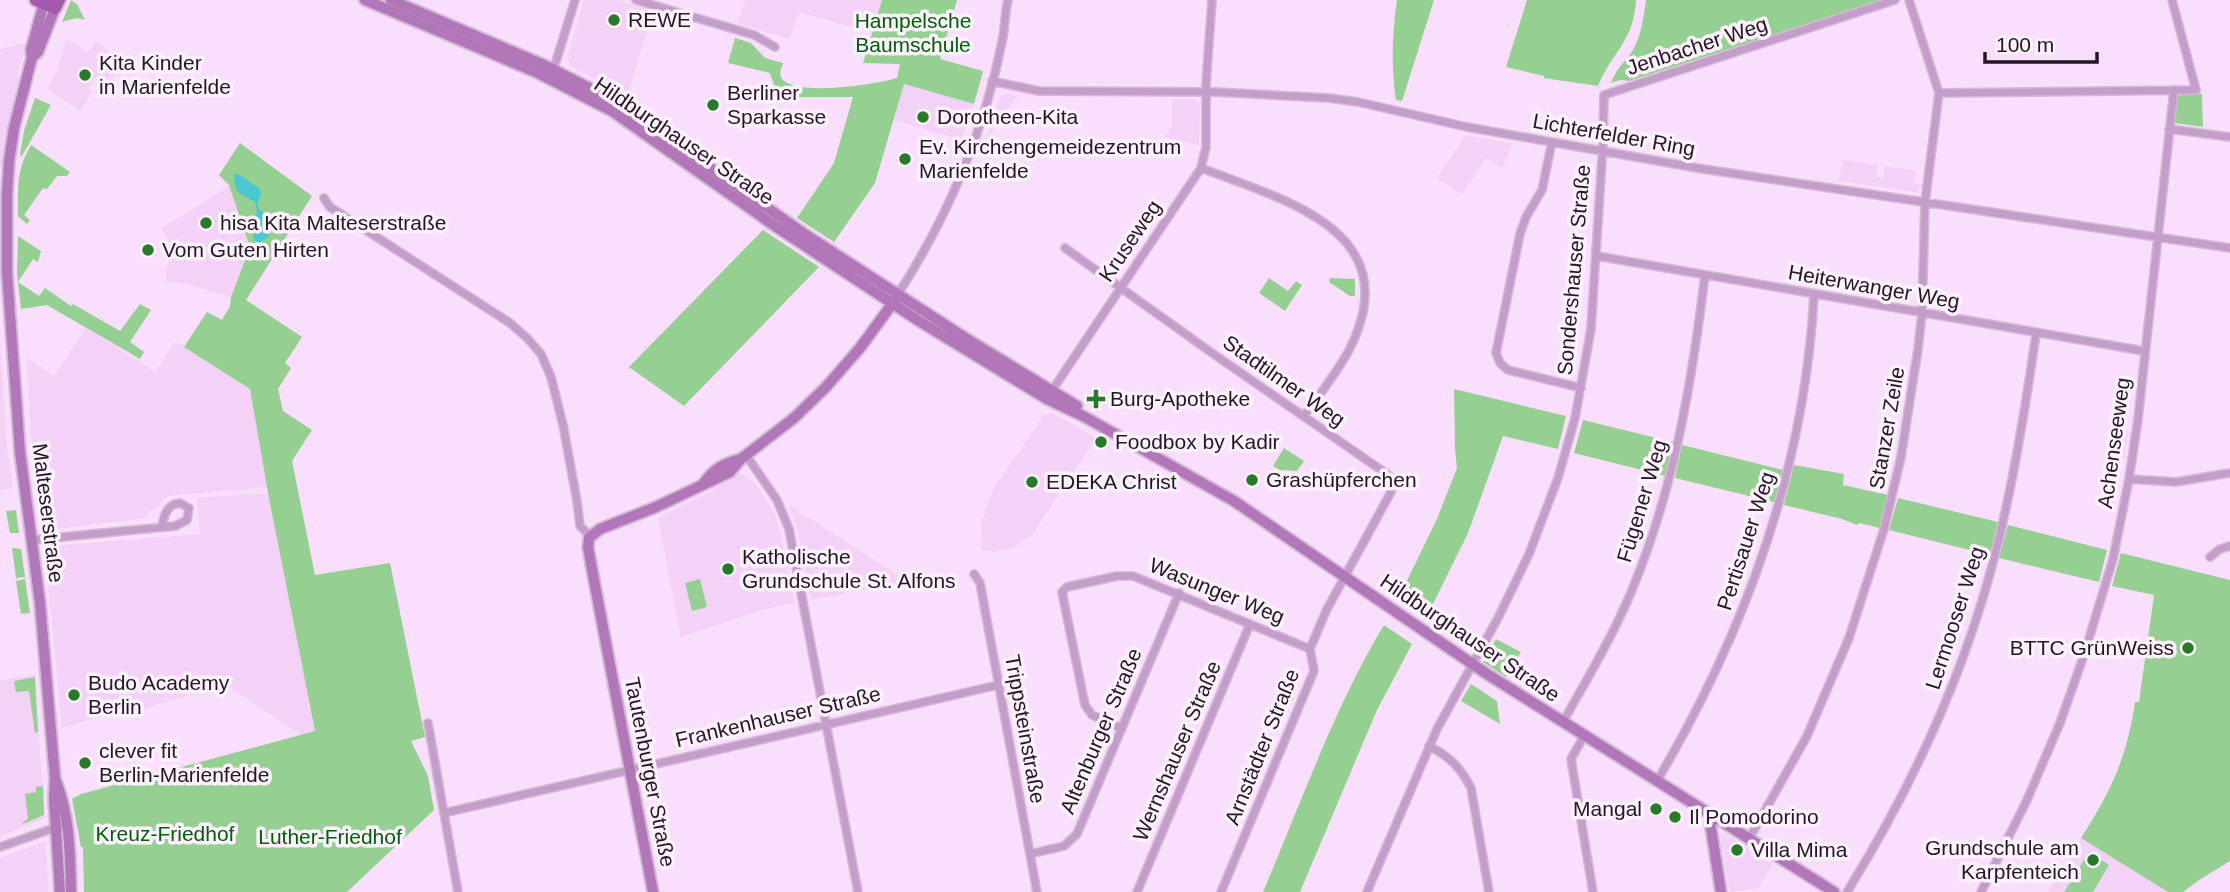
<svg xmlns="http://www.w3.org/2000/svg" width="2230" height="892" viewBox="0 0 2230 892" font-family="Helvetica,sans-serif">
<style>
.built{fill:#f4d2f8}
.green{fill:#95cf91}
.water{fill:#49c8d3}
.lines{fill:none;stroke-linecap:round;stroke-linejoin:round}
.street-casing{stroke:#d3bad6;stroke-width:10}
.secondary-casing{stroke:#d3bad6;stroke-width:14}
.primary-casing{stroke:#d3bad6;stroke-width:16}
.street{stroke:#c59dca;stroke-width:7}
.secondary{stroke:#b277b9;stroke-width:10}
.primary{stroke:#a45aac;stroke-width:12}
.poi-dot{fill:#277b28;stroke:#fdf1fe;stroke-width:2.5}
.labels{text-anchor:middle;stroke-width:7;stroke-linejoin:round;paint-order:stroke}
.poi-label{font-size:21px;fill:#221823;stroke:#fdf1fe;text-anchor:start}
.park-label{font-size:21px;fill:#016008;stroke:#fdf1fe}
.street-label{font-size:21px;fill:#221823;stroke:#fdf1fe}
</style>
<rect width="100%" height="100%" fill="#fadefd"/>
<path class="built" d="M584 0H617L653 11 627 97 570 66 567 58Z
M745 0H882L872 33 799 12 790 39 738 24Z
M66 39 87 52 96 42 123 63 109 85 96 77 88 89 92 92 80 111 47 89 56 74Z
M26 43 18 74 20 77 9 121 2 166 0 169V49Z
M904 84 974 104 961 140 894 120Z
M1006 94 1021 97H1016L985 142 999 99Z
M1172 99H1195L1200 105 1199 146 1165 137 1172 127Z
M1466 135 1513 144 1502 168 1486 158 1462 194 1437 178Z
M1842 160 1878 165 1876 178H1883L1885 166 1916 171 1914 183 1922 185V187L1916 192 1839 181Z
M229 185 250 247 231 297 187 284 166 282V270L173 250H176L177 244 172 246 161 228 210 199Z
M86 328 156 372 175 341 250 389 267 487 168 496 142 519 53 529 39 512 31 439 27 358 54 376Z
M0 336 7 447 13 488 0 490Z
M1052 413 1096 438 1033 533 1013 548 994 552 981 549 982 521 994 488 1044 415Z
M2112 429 2128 432 2125 459 2107 456Z
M740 473 755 483 775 514 781 535 794 603 762 610 681 637 658 518 702 496Z
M268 493 315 731 301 735 221 681 175 700 141 709 139 705 62 728 46 562 54 546 200 534 197 498Z
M789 505 907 581 811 600 797 528Z
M34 675 45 815 43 819 0 836V680Z
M1724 833 1773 864 1758 888 1730 892 1720 836Z
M2081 838 2154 882 2168 892H2048Z
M46 841 48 892H0V858Z"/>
<path class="green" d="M71 0 77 4 85 20 77 18 62 22Z
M882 0H957L940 59 983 71 974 104 904 84 875 183 834 242 797 218 834 163 853 97H778L770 73 728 63 735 38 751 43 765 58 783 63C782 68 778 74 782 79 797 97 877 84 897 78L900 64 863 63Z
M1397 0H1434L1402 101 1396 100C1391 66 1392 34 1397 0Z
M1527 0H1636C1634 41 1612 52 1598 86L1544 78V76L1506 67Z
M1646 0H1881L1629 81 1620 80 1611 83C1615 70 1626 61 1633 50 1641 36 1644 16 1646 0Z
M2181 94H2202L2203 127 2175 123 2176 99Z
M35 98 51 105 22 156 20 155 24 131Z
M240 143 312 196 246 300 302 337 285 363 291 368 278 389 283 411 312 430 292 461 315 575 390 563 425 737 411 741 428 776 434 810 347 892H84L83 847H81L72 799 81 794 315 731 268 493 250 389 184 347 207 312 222 320 230 306 231 297 250 247 229 185 219 175Z
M31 145 70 172 67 176H57L47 189 43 188 24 215 30 220 27 224 18 216C18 188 16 170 31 145Z
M763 230 819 267 684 406 629 367Z
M18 236 41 251 38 262 33 259 18 282 39 296 45 288 71 306 73 304 120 331 140 304 151 310 130 342 144 352 140 359 47 305 21 309 17 273Z
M1269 278 1288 291 1296 281 1302 285 1285 311 1259 293Z
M1330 278 1355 279V296H1350L1329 282Z
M1454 389 1566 416 1558 449 1503 436 1468 533 1428 614 1400 595 1437 519 1457 468 1455 448Z
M1583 420 1673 442 1666 476 1574 453Z
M1682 445 1783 470 1774 502 1675 478Z
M1284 448 1304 461 1297 471 1280 470 1273 466Z
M1794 465 1844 474 1843 485 1888 495 1880 528 1859 523 1857 525 1842 519 1784 505Z
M1898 498 1998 522 1990 555 1889 530Z
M16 510 19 533H10L6 511Z
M2008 525 2107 550 2099 582 1999 558Z
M12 548 21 549 25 577 16 578Z
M2121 553 2230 580V861L2199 880 2183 892H2168L2081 838C2111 791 2127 758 2135 702H2139L2154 595 2112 586Z
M25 579 30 613 21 614 16 581Z
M700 579 707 607 692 611 685 583Z
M1384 625 1412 644 1377 710 1300 892H1263C1301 803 1334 708 1384 625Z
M1496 639 1521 652 1506 677 1483 662Z
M35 677 38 732 35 733 29 691 16 692 14 681Z
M1471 684 1497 701 1500 724 1461 701Z
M43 786 44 815 23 824V822L28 819 25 794 36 792V787Z
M2089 852 2109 865 2093 892H2064Z"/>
<path class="water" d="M234 174H238L259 188 261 193C251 216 266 209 276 221L274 225 266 229 269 236 259 243 254 240 252 224 257 212 255 202C239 192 235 195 234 174Z"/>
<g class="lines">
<defs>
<path id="street" d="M636 0 754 35 775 47
M553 71 575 0
M992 81 1039 91 1215 92 1329 98 1358 102 1467 127 1703 169 2230 248
M1939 93 2196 90 2172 0
M2169 129 2230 137
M1552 142 1542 190 1526 217 1520 234 1496 353 1500 363 1508 370 1581 388
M1201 168C1284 200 1410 231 1349 350 1337 373 1319 395 1304 416
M324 198 330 207 510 323 527 338 541 354 551 377 563 425 577 501 580 526 590 536
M1065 248 1212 353 1387 474 1393 480 1391 492 1326 611 1310 649 1314 671 1221 892
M1597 256 2144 351
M898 294C948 217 986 127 1003 37 1005 25 1005 12 1008 0
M1051 392 1201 168 1206 147V84L1212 0
M746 455 777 500 789 529 858 892
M2129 479 2176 482 2230 473
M31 540 175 526 187 520 189 508 180 503C167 504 164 515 162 527
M2210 557 2220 549 2230 546
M974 574 980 583 1037 892
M1563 722C1587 679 1613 636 1632 590 1674 489 1692 382 1705 275
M428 723 458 892
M1121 728 1092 715 1085 705 1062 592 1067 587 1117 576H1133L1310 649
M1584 736 1571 759 1593 892
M1429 746C1449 756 1461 768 1471 788L1489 892
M1657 781C1745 632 1805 468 1814 294
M444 813 998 685
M1749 839 1807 736 1849 638 1884 529 1901 457 1918 349 1922 313 1925 202 1939 93 1909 0
M0 847 60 826
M1030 854 1064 846 1077 834 1179 593
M1137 892 1250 624
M1367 892 1437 729 1499 616 1529 554 1558 478 1575 418 1591 329 1603 144 1604 95 1895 0
M1847 892C1914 784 1968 666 1998 543 2015 474 2026 404 2036 334
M1981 892 2027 800 2060 723 2084 655 2113 559 2129 479 2138 419 2174 90"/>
<path id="secondary" d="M365 0 538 73 612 111 775 226 919 321 1047 399 1085 417 1234 501 1487 674 1834 892
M391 0 542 64 615 101 806 235 967 339 1077 406
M44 3 31 50 32 57 14 128 9 161 7 194V273L20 452 40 603 55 778 54 799 60 892
M32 57 38 52 55 8
M704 483C714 469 724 463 741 459
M56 781C70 816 70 854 71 892
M1713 817 1710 822 1721 892
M653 892 594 580 588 547 589 538 600 529 656 507 730 472 741 459 794 418 826 387 860 348 895 300"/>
<path id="primary" d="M36 0 55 8 59 0"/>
</defs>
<use href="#street" class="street-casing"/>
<use href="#secondary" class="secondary-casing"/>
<use href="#primary" class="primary-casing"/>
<use href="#street" class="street"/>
<use href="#secondary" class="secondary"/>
<use href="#primary" class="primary"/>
</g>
<g class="poi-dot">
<circle cx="614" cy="20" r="7"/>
<circle cx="85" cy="75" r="7"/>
<circle cx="713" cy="105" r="7"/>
<circle cx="923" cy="117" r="7"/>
<circle cx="905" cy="159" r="7"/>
<circle cx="206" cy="223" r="7"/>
<circle cx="148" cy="250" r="7"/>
<path d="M1092.5 388.5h7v7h7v7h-7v7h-7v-7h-7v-7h7z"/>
<circle cx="1101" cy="442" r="7"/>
<circle cx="1252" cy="480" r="7"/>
<circle cx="1032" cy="482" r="7"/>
<circle cx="728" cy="569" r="7"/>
<circle cx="2188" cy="648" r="7"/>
<circle cx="74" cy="695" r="7"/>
<circle cx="85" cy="763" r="7"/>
<circle cx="1656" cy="809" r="7"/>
<circle cx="1675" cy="817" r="7"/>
<circle cx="1737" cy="850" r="7"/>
<circle cx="2093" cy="860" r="7"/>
</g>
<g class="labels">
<g class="poi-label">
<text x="628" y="27">REWE</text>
<text x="99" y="70">Kita Kinder<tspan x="99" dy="24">in Marienfelde</tspan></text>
<text x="727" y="100">Berliner<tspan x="727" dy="24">Sparkasse</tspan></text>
<text x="937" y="124">Dorotheen-Kita</text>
<text x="919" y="154">Ev. Kirchengemeidezentrum<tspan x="919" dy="24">Marienfelde</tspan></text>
<text x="220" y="230">hisa Kita Malteserstraße</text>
<text x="162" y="257">Vom Guten Hirten</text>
<text x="1110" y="406">Burg-Apotheke</text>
<text x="1115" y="449">Foodbox by Kadir</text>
<text x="1266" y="487">Grashüpferchen</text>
<text x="1046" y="489">EDEKA Christ</text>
<text x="742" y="564">Katholische<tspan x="742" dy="24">Grundschule St. Alfons</tspan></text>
<text x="2174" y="655" text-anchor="end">BTTC GrünWeiss</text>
<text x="88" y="690">Budo Academy<tspan x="88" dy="24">Berlin</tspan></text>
<text x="99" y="758">clever fit<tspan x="99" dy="24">Berlin-Marienfelde</tspan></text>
<text x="1642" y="816" text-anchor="end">Mangal</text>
<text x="1689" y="824">Il Pomodorino</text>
<text x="2079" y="855" text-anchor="end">Grundschule am<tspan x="2079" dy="24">Karpfenteich</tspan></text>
<text x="1751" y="857">Villa Mima</text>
</g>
<g class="park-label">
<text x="913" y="28">Hampelsche<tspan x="913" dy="24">Baumschule</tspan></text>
<text x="165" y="841">Kreuz-Friedhof</text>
<text x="330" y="844">Luther-Friedhof</text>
</g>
<g class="street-label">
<text transform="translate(1697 46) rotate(-18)" y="7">Jenbacher Weg</text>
<text transform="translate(1614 135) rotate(10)" y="7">Lichterfelder Ring</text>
<text transform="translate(684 141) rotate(34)" y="7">Hildburghauser Straße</text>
<text transform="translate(1130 241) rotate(-56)" y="7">Kruseweg</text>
<text transform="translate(1574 270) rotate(-85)" y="7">Sondershauser Straße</text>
<text transform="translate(1874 287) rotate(10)" y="7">Heiterwanger Weg</text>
<text transform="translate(1284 381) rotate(35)" y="7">Stadtilmer Weg</text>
<text transform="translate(1887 428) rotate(-80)" y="7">Stanzer Zeile</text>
<text transform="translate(2114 443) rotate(-82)" y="7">Achenseeweg</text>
<text transform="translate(1642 501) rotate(-73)" y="7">Fügener Weg</text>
<text transform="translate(48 513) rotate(83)" y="7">Malteserstraße</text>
<text transform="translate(1746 541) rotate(-72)" y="7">Pertisauer Weg</text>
<text transform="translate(1217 591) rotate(22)" y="7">Wasunger Weg</text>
<text transform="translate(1955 618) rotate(-72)" y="7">Lermooser Weg</text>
<text transform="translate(1470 638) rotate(34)" y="7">Hildburghauser Straße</text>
<text transform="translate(778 717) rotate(-13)" y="7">Frankenhauser Straße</text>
<text transform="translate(1025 729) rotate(80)" y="7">Trippsteinstraße</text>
<text transform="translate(1101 731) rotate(-67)" y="7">Altenburger Straße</text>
<text transform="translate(1262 747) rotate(-68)" y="7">Arnstädter Straße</text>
<text transform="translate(1177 751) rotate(-67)" y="7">Wernshauser Straße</text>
<text transform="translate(650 772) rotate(79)" y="7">Tautenburger Straße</text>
</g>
</g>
<path d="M1985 52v10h112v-10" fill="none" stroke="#221823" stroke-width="3.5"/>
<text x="1996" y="52" font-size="21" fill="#221823" stroke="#fdf1fe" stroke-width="5" paint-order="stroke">100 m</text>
</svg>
